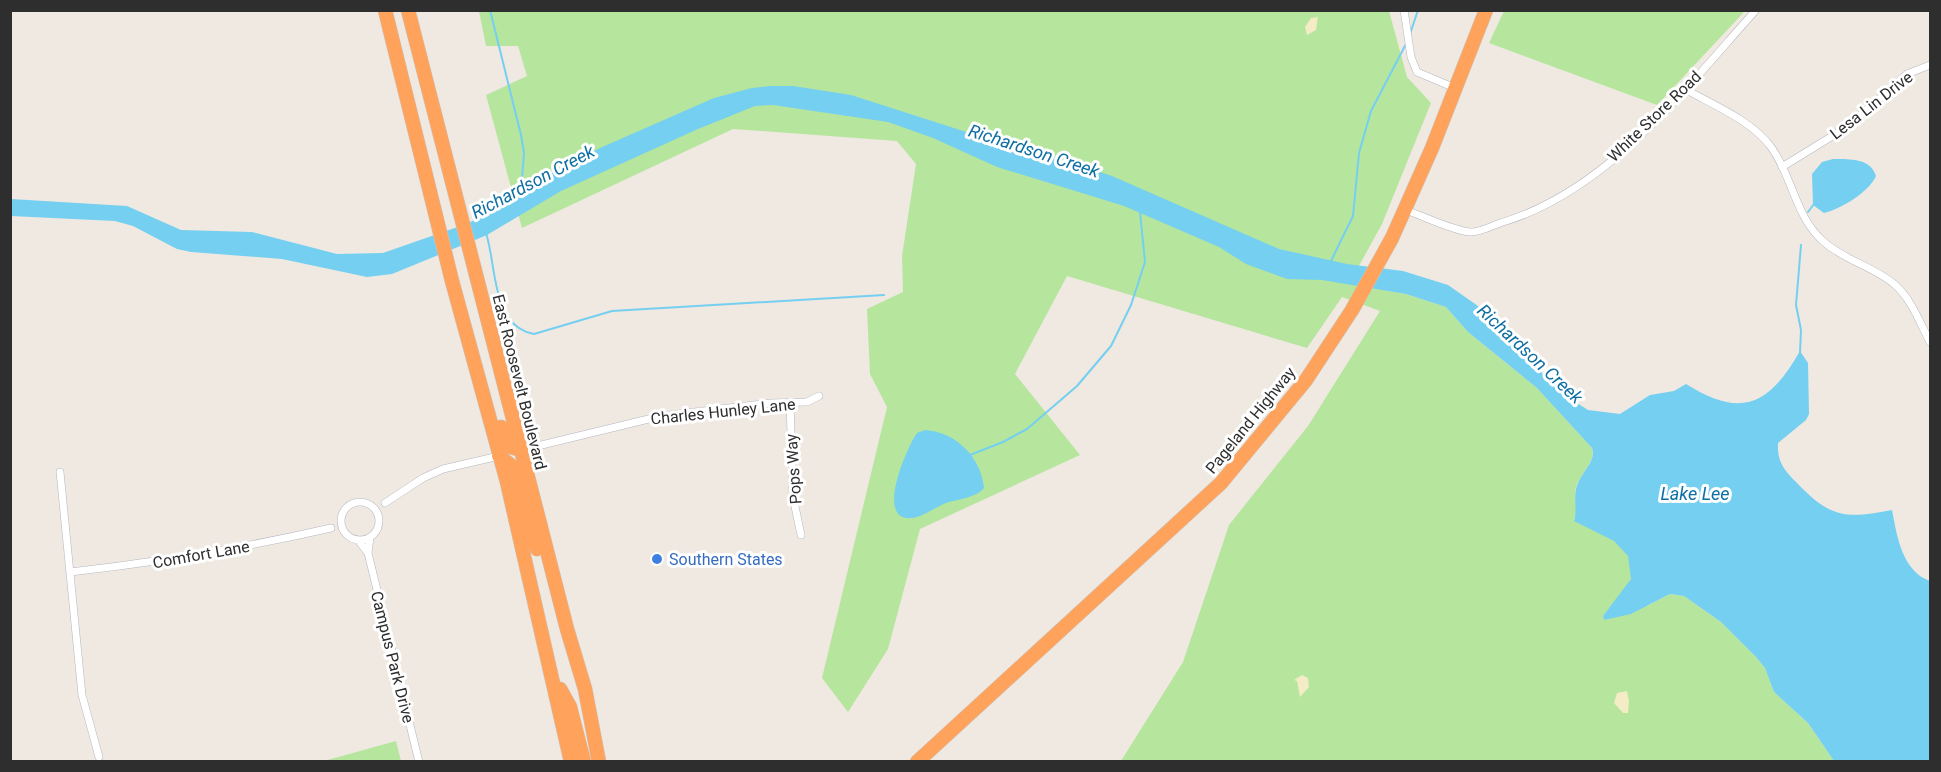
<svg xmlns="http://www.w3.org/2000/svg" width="1941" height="772" viewBox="0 0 1941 772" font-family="Roboto,sans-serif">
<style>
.green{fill:#b6e59e}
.sand{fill:#f3ecc5}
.water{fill:#75cff0}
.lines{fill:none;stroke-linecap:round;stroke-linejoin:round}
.stream{stroke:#75cff0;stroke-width:2}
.street-casing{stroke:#b4b7c1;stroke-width:8}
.highway-casing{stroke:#c9c9c9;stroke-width:15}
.street{stroke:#fff;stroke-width:7}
.highway{stroke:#ffa35c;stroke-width:14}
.shop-dot{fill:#3f7fe0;stroke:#fff;stroke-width:2}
.labels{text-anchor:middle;stroke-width:6;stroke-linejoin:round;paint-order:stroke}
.street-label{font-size:16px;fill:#2e2e2e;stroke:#fff}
.shop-label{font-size:16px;fill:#366cbe;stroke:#fff;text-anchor:start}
.water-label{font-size:18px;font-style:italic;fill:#0d6fa3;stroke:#fff}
</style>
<rect width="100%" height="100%" fill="#efe9e1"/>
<path class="green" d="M479 11H1389L1407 77 1431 103 1382 224 1349 284 1406 294 1446 307 1468 332 1537 388 1592 448C1597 460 1580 474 1576 487 1573 498 1579 510 1574 519 1594 530 1642 547 1631 578 1627 589 1610 606 1603 616L1604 620 1649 605 1670 594 1684 596 1721 622 1755 656 1765 668 1774 692 1808 723 1834 761H1121L1183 662 1229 525 1308 426 1380 311 1342 297 1307 348 1067 276 1015 374 1080 455 920 529 888 649 848 712 822 678 887 407 870 374 867 309 903 292 902 256 916 164 897 141 733 129 522 228 486 95 527 76 518 46H486Z
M1504 11V10L1745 11 1657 105 1489 43Z
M396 741 401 761H324Z"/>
<path class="sand" d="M1318 17 1316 30 1307 35 1305 27 1311 18Z
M1302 675 1308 678 1309 687 1300 697 1297 681 1294 680Z
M1627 691 1629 701 1628 713H1623L1614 703 1617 693Z"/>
<path class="water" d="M770 86H793L851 95 1013 147 1049 155 1112 176 1279 249 1347 264 1403 271 1448 285 1478 306 1561 393 1588 410 1620 414 1650 395 1674 391 1686 384C1742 419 1769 405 1800 351L1808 363 1809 414 1806 420 1778 443C1777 462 1784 470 1797 483 1830 518 1846 519 1892 510 1897 536 1902 571 1930 581V761H1834L1808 723 1774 692 1765 668 1755 656 1721 622 1684 596 1670 594 1631 614 1604 620 1603 616 1631 579 1628 556 1614 541 1574 521C1578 509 1572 496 1578 483 1582 472 1597 460 1592 448L1537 388 1468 332 1446 307 1406 294 1322 280 1287 279 1246 264 1219 247 1124 206 997 167 933 138 888 122 773 105 755 106 698 129 561 191 487 235 392 274 367 277 282 259 191 252 177 249 133 226 115 221 11 216V199L127 206 181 230 252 232 337 254 383 253 469 223 538 179 600 148 714 98 752 88Z
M1833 159C1849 159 1871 158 1876 176 1869 192 1841 209 1824 213L1813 205 1812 174 1822 162Z
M925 430C956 432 981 457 984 488 976 498 958 499 946 503 935 507 923 517 912 518 874 522 907 447 917 433Z"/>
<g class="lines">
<path class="stream" d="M490 10 521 135 524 153 521 191
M1410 34 1418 10
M1808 212 1814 204
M486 233C497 267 491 326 534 334L612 311 884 295
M1330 263 1353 216 1359 153 1371 111 1407 42
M1800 353 1801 330 1796 305 1801 245
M970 455 1003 442 1027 429 1077 386 1111 346 1131 305 1145 262 1140 212"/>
<defs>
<path id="street" d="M1404 10 1411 57 1417 72 1455 88
M1685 89C1713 105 1751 120 1771 147 1793 177 1795 217 1824 242 1844 260 1874 267 1894 284 1911 298 1920 323 1930 342
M1782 167 1847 127 1907 74 1930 65
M1405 210C1424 216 1451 230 1470 232 1478 233 1492 226 1500 223 1607 192 1684 90 1756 10
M790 402 793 497 801 535
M521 450 661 416 771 403 807 402 819 396
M60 472 82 695 99 757
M341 521a19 19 0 1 1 38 0a19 19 0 1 1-38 0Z
M385 503 423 478 443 469 499 456
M358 540 368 553 370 537
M368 553 419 762
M70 572C158 562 244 548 331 528"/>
<path id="highway" d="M385 10 452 281 507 482 571 762
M408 10 567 629 585 689 599 762
M501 427 507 446 521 450
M499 456 513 467 537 549
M560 689 570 707 584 762
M917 762 1221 483 1306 380 1352 310 1392 238 1432 148 1486 10"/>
</defs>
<use href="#street" class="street-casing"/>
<use href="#highway" class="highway-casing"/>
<use href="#street" class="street"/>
<use href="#highway" class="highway"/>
</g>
<circle class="shop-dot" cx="657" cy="559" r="6"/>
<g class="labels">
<g class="street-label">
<text transform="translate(1871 105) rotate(-38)" y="6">Lesa Lin Drive</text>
<text transform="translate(1654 116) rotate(-44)" y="6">White Store Road</text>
<text transform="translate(520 382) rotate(76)" y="6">East Roosevelt Boulevard</text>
<text transform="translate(723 411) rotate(-6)" y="6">Charles Hunley Lane</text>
<text transform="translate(1250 420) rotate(-51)" y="6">Pageland Highway</text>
<text transform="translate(793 469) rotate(-94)" y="6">Pops Way</text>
<text transform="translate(201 554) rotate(-10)" y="6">Comfort Lane</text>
<text transform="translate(393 657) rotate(76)" y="6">Campus Park Drive</text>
</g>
<g class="shop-label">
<text x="669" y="565">Southern States</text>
</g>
<g class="water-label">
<text transform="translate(1034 151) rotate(18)" y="6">Richardson Creek</text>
<text transform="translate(533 182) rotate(-28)" y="6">Richardson Creek</text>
<text transform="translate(1530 354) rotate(43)" y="6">Richardson Creek</text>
<text x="1695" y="500">Lake Lee</text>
</g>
</g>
<rect width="1941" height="772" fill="none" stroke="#2e2e2e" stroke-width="24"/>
</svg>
